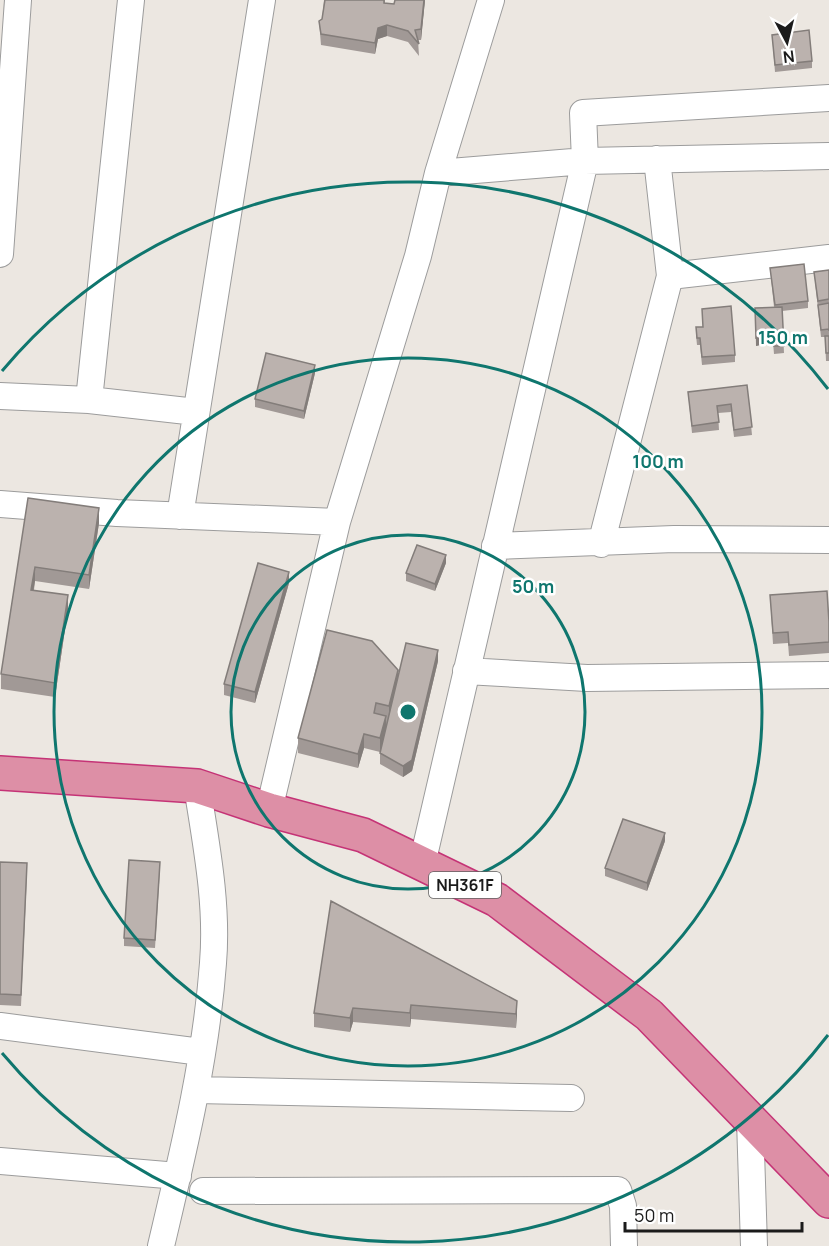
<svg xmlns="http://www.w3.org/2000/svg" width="829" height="1246" viewBox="0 0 829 1246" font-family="Manrope,sans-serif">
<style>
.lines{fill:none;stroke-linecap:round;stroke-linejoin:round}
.minor-casing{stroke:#9c9c9c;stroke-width:28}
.highway-casing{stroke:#c53376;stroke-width:36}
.minor{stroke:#fff;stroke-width:26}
.highway{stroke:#dd8fa6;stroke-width:33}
.wall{fill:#a19996}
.shaded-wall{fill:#837d7a}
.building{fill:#bbb2ae;stroke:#837d7a;stroke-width:1.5}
.ring{fill:none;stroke:#0f766e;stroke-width:3}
.labels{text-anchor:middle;stroke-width:5;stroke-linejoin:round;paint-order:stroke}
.shield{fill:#fff;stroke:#5f5f5f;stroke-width:1.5}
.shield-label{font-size:16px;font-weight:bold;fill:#1b1b1b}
.centre{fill:#0f766e;stroke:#fff;stroke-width:3}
.ring-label{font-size:18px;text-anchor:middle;font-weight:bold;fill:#0f766e;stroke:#fff;stroke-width:5;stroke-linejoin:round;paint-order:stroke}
</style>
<rect width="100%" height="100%" fill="#ece7e1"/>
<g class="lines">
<defs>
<path id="minor" d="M438 173 585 161 829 156
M0 254 18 0
M670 276 829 258
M0 396 89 400 196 412
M89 400 131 0
M0 504 117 513 337 522
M180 516 262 0
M601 544 670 276 657 159
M495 546 674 539 829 540
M466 671 587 678 829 675
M269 810 337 522 418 256 438 173 491 0
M422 864 585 161 583 113 829 98
M0 1026 201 1052
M196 1090 571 1098
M750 1120 754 1246
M0 1161 178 1176
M203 1191 618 1190 623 1206 624 1246
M161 1246C183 1153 206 1059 213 963 218 904 206 844 197 786"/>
<path id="highway" d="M0 773 197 786 269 810 363 835 497 900 649 1015 829 1201"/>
</defs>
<use href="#minor" class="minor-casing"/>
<use href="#highway" class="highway-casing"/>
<use href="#minor" class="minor"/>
<use href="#highway" class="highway"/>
</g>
<path class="wall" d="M324 0H385V3L394 4 425 0 421 40H418L419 56 408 42 387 36 378 39 375 54 321 45 319 21 322 19Z
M772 35 812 61V68L775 72Z
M770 268 808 301V308L782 311 784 353 774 354 773 342 756 346 755 308 774 307Z
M829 270V361H826L825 337H821L814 272Z
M702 309 735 355V362L702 365 700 345H697L696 335V327H703Z
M315 373 304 419 255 407V399Z
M747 385 752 435 734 437 731 412 718 413 719 430 692 433 688 392Z
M28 498 99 523 89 589 35 581 34 590 68 609 55 697 1 689V674Z
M446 563 435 591 406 581V573Z
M289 583 255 703 224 695V684Z
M770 595 829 622V653L789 656 788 643 773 644Z
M438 661 412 771 403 777 380 764V752L364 748 358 768 298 753V738L398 677Z
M665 841 647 891 605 876V868Z
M0 862 27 874 21 1006 0 1005Z
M160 869 155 948 124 946V938Z
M331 901 517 1001 516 1028 411 1019 410 1027 353 1022 350 1032 314 1027V1013Z"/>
<path class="shaded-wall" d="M424 0H425L421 40V29Z
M387 25V36L378 39 375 54V43L378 28Z
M773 334V342L756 346V338Z
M315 365V373L304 419V411Z
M99 508V523L89 589V575Z
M446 555V563L435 591V584Z
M35 567V581L31 604V590Z
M289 572V583L255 703V692Z
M68 595V609L55 697V683Z
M438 650V661L412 771 403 777V766Z
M398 670V684L389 720V706Z
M386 716V730L380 752V738Z
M364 734V748L358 768V754Z
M665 833V841L647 891V883Z
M517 1001V1015L516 1028V1014Z
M411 1005V1019L410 1027V1013Z
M353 1008V1022L350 1032V1018Z"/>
<path class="building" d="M325 0H384V3L394 4 395 0H424L421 29 415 30 419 44 408 31 387 25 378 28 375 43 321 34 319 21 322 19Z
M809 30 812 61 775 65 772 35Z
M804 264 808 301 775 305 770 268Z
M829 270V299L818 301 814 272Z
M829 303V331V329L821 330 818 305Z
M731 306 735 355 702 357 700 338H697L696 327H703L702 309Z
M782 307 784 346H774L773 334 756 338 755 308Z
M825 336H829V353H826Z
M266 353 315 365 304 411 255 399Z
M747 385 752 427 734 430 731 404 717 406 719 422 692 426 688 392Z
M28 498 99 508 89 575 35 567 31 590 68 595 55 683 1 674Z
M417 545 446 555 435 584 406 573Z
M258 563 289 572 255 692 224 684Z
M827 591 829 622V642L789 645 788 632 773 633 770 595Z
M327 630 372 641 398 670 389 706 376 703 374 713 386 716 380 738 364 734 358 754 298 738Z
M406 643 438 650 412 760 403 766 380 753Z
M623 819 665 833 647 883 605 868Z
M129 860 160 862 155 940 124 938Z
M0 862 27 863 21 995 0 994Z
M331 901 517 1001 516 1014 411 1005 410 1013 353 1008 350 1018 314 1013Z"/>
<g class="ring">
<circle cx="408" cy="712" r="177"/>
<circle cx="408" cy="712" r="354"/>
<path d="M828 1035A530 530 0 0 1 2 1053M2 371A530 530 0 0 1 828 389"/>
</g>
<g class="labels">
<rect class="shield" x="429" y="872" width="72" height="26" rx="4.5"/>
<g class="shield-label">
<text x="465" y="891">NH361F</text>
</g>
</g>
<circle cx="408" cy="712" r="9" class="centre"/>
<g class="ring-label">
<text x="783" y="344">150 m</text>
<text x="658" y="468">100 m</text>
<text x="533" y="593">50 m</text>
</g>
<g transform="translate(787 42) rotate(173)" stroke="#ffffff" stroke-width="4.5" paint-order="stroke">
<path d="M0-4.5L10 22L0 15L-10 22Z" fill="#1b1b1b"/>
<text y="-9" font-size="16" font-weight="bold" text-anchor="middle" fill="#1b1b1b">N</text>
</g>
<path d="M625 1222v9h177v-9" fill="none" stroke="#1b1b1b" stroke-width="3"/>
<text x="634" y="1222" font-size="18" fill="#1b1b1b" stroke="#ffffff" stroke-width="4.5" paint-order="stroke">50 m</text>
</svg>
